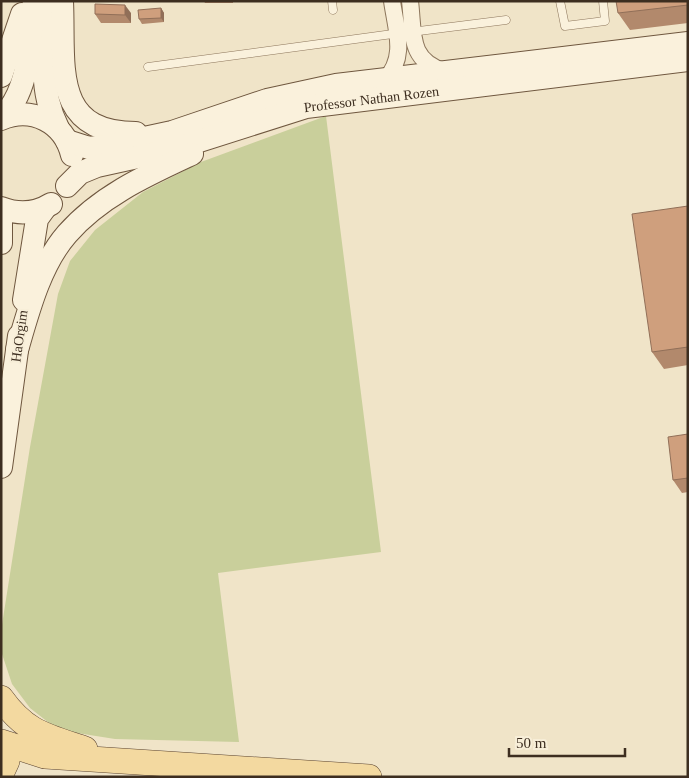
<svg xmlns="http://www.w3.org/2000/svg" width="689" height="778" viewBox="0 0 689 778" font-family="Georgia,serif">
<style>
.green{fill:#c9cf9b}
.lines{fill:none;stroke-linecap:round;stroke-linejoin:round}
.lane-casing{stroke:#8d765c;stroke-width:9}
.street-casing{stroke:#8d765c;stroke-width:18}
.secondary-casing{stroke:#6f573f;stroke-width:24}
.primary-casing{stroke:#5b4430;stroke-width:26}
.lane{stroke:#faf1dc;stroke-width:8}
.street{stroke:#faf1dc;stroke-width:16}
.secondary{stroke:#faf1dc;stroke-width:22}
.primary{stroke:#f3d9a0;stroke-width:25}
.wall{fill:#b2896c}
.shaded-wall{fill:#916f58}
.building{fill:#cf9f7d;stroke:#916f58}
.labels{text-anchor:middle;stroke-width:4;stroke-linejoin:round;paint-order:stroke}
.street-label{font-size:14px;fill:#3d2e20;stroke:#f7eed8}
</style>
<rect width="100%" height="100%" fill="#f0e4c8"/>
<path class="green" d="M326 116 381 552 218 573 239 742 115 739 58 730 30 708 12 684 1 651V631L30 447 58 294 70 261 95 230 143 192 201 162Z"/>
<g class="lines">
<defs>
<path id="lane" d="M332 1 333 10
M560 1 565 26 605 21 603 1
M411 32 506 20
M148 67 400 33"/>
<path id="street" d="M410 1C414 33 408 60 444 71
M385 80C407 57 396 30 392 1"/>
<g id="secondary">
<path d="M51 1C45 45 37 87 58 128"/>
<path d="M62 1C65 64 50 133 136 133"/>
<path d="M1 76 22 14"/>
<path d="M1 118C31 91 29 39 34 1"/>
<path d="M1 119C32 106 64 122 72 155"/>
<path d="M67 141 89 148 107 146 172 132 267 100 336 85 688 43"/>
<path id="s1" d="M67 186 80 173 97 166 174 149 306 107 688 60"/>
<path d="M1 208C19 215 35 214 51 204"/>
<path d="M1 212V243"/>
<path d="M24 300 37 219 45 208"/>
<path d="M17 350C28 312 40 265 67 234 100 196 147 175 192 154"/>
<path d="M1 467 19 336"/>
</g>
<path id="primary" d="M1 698C26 733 46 736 85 749
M1 742 45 756 369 777
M1 743 7 761 1 774"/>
</defs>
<use href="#lane" class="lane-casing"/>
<use href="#street" class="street-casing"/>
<use href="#secondary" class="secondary-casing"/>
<use href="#primary" class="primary-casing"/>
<use href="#lane" class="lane"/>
<use href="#street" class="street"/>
<use href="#secondary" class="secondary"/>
<use href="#primary" class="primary"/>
</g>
<path class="wall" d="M204 1H233V3H205Z
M688 1V23L630 30 618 13Z
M161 8 164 13V22L142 24 139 19Z
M131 13V23H101L95 14Z
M688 206V365L664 369 652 352Z
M688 434V492L682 493 673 480Z"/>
<path class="shaded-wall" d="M125 5 131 13V23L125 15Z
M161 8 164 13V22L161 18Z"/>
<path class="building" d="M616 1H688V5L618 13Z
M95 4 125 5V15L95 14Z
M161 8V18L139 19 138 10Z
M688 206V347L652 352 632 214Z
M688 434V478L673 480 668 437Z"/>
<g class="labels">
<g class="street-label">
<text dy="5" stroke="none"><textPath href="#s1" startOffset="320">Professor Nathan Rozen</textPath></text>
<text transform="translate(19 336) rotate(-82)" y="5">HaOrgim</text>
</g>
</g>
<rect width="689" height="778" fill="none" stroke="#3d2e20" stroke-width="5"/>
<path d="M509 748v8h116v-8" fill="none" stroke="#3d2e20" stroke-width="2.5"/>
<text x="516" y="748" font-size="15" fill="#3d2e20" stroke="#f7eed8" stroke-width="4" paint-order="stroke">50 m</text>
</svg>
